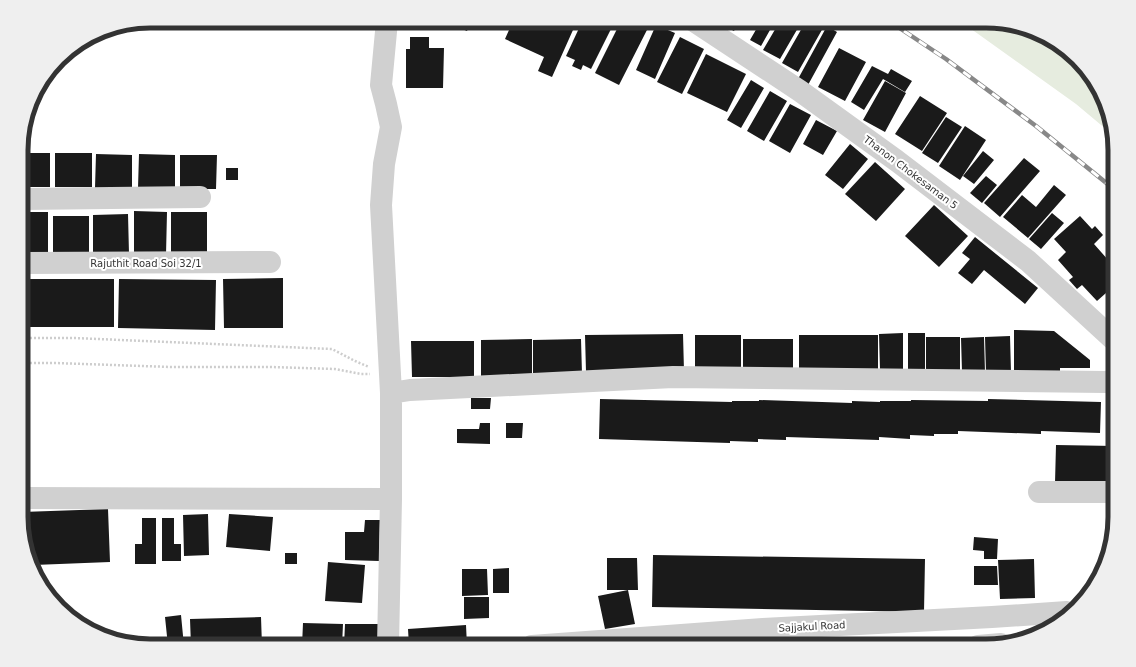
<svg xmlns="http://www.w3.org/2000/svg" width="1136" height="667" viewBox="0 0 1136 667" font-family="'DejaVu Sans',sans-serif">
<style>
.green{fill:#e6ecdf}
.building{fill:#1a1a1a}
.lines{fill:none;stroke-linecap:round;stroke-linejoin:round}
.path{stroke:#cdcdcd;stroke-width:2.5;stroke-dasharray:2 2;stroke-linecap:butt}
.minor{stroke:#d0d0d0;stroke-width:22}
.rail-casing{stroke:#888;stroke-width:4.5}
.rail{stroke:#fff;stroke-width:3;stroke-dasharray:9;stroke-linecap:butt}
.labels{text-anchor:middle;stroke-width:4;stroke-linejoin:round;paint-order:stroke}
.street-label{font-size:10px;fill:#333;stroke:#fff}
.rim{fill:none;stroke:#333;stroke-width:5}
</style>
<rect width="100%" height="100%" fill="#fff"/>
<path class="green" d="M960 21H986L1051 38 1093 79 1113 135 1076 104Z"/>
<path class="building" d="M442 21H471L467 31Z
M478 21H496L494 27Z
M513 21H577L552 77 538 71 544 57 505 39Z
M592 21H615L591 69 583 65 581 70 572 66 575 60 566 56 581 24 588 27Z
M621 21H639L649 26 619 85 595 73Z
M714 21H739L734 31Z
M761 21H775L761 46 750 40Z
M780 21H802L780 59 763 50Z
M806 21H811L823 28 798 72 782 63Z
M656 25 675 33 655 79 636 70Z
M827 26 837 32 808 85 798 79Z
M410 37H429V48H444L443 88H406V49H410Z
M680 37 704 49 682 94 657 82Z
M839 48 866 62 845 101 818 87Z
M706 54 746 74 727 112 687 93Z
M872 66 888 74 891 69 912 81 905 92 883 79 864 110 851 102Z
M751 80 764 88 741 128 727 120Z
M885 81 906 93 885 132 863 120Z
M770 91 787 101 764 141 747 131Z
M920 96 947 113 922 151 895 134Z
M790 104 811 115 790 153 769 141Z
M946 117 962 127 938 163 922 153Z
M816 120 837 131 823 155 803 144Z
M965 126 986 140 960 180 939 166Z
M850 144 868 159 843 189 825 175Z
M983 151 994 160 974 184 963 176Z
M22 153H50V187H22Z
M55 153H92V187H55Z
M96 154 132 155V188H95Z
M139 154 175 155V188H138Z
M180 155H217L216 189H180Z
M1024 158 1040 171 1000 217 984 203Z
M875 162 905 189 876 221 845 194Z
M226 168H238V180H226Z
M986 176 997 185 982 203 970 193Z
M1054 185 1066 195 1028 238 1003 217 1022 195 1036 207Z
M934 205 968 236 939 267 905 236Z
M134 211 167 212 166 255 134 254Z
M22 212H48V254H22Z
M171 212H207V254H171Z
M1052 213 1064 223 1041 249 1029 239Z
M128 214 129 254 93 255V215Z
M53 216H89V254H53Z
M1080 216 1092 229 1095 226 1103 235 1094 244 1109 261 1106 264 1115 274V285L1097 301 1082 285 1077 289 1069 280 1073 277 1058 260 1066 252 1054 239Z
M975 237 1038 288 1025 304 984 270 972 284 958 273 970 259 962 253Z
M283 278V328H224L223 279Z
M22 279H114V327H22Z
M119 279 216 280 215 330 118 328Z
M1014 330 1054 331 1090 360V368H1060V376H1014Z
M903 333V370H880L879 334Z
M908 333H925V371H908Z
M683 334 684 371 586 372 585 335Z
M695 335H741V368H695Z
M799 335H878V370L799 371Z
M1010 336 1011 372 986 373 985 337Z
M926 337H960V371H926Z
M984 337 985 372H962L961 338Z
M532 339V376H481V340Z
M581 339 582 374 533 375V340Z
M743 339H793V369L743 370Z
M411 341H474V377H412Z
M471 398H491L490 409H471Z
M600 399 732 402V401H759V400L852 403V401L880 402V401H911V400L988 401V399L1101 402 1100 433 1041 431V434L958 431V434H934V436L910 435V439L879 437V440L786 437V440L758 439V442L730 441V443L599 439Z
M480 423H490V444L457 443V429H479Z
M506 423H523L522 438H506Z
M1056 445 1115 446V483H1055Z
M108 509 110 562 34 565 22 533V512Z
M208 514 209 555 184 556 183 515Z
M229 514 273 517 270 551 226 547Z
M142 518H156V564H135V544H142Z
M162 518H174V544H181V561H162Z
M365 520H380L379 561 345 560V532H364Z
M974 537 998 539 997 559H984V551L973 550Z
M285 553H297V564H285Z
M653 555 925 559 924 612 652 607Z
M607 558H637L638 590H607Z
M1034 559 1035 598 1000 599 998 560Z
M328 562 365 565 362 603 325 601Z
M974 566H997L998 585H974Z
M509 568V593H493V569Z
M462 569H487L488 595 462 596Z
M628 590 635 624 605 629 598 596Z
M464 597H489V618L464 619Z
M181 615 184 646H168L165 617Z
M261 617 262 646H191L190 619Z
M303 623 343 624 342 646H302Z
M345 624H379V646H344Z
M466 625 467 646H409L408 629Z"/>
<g class="lines">
<path class="path" d="M22 338H74L332 349 355 361 369 367
M22 363H55L171 367H271L335 369 361 374H370"/>
<path class="minor" d="M387 21 381 85 386 104 391 127 384 164 381 205 391 393
M694 21 800 91 897 161 1028 261 1115 341
M22 199 200 197
M22 263 270 262
M1039 492H1115
M22 498 391 499
M388 646 391 499V393L410 390 673 377 1105 382 1115 381
M532 646 763 629 992 617 1067 612
M978 646 1001 644"/>
<defs>
<path id="rail" d="M889 21 946 59 1036 126 1115 190"/>
</defs>
<use href="#rail" class="rail-casing"/>
<use href="#rail" class="rail"/>
</g>
<g class="labels">
<g class="street-label">
<text transform="translate(911 172) rotate(37)" y="4">Thanon Chokesaman 5</text>
<text x="146" y="267">Rajuthit Road Soi 32/1</text>
<text transform="translate(812 626) rotate(-3)" y="4">Sajjakul Road</text>
</g>
</g>
<path d="M0 0H1136V667H0ZM150 28H986A122 122 0 0 1 1108 150V517A122 122 0 0 1 986 639H150A122 122 0 0 1 28 517V150A122 122 0 0 1 150 28Z" fill="#efefef" fill-rule="evenodd"/>
<path class="rim" d="M150 28H986A122 122 0 0 1 1108 150V517A122 122 0 0 1 986 639H150A122 122 0 0 1 28 517V150A122 122 0 0 1 150 28Z"/>
</svg>
